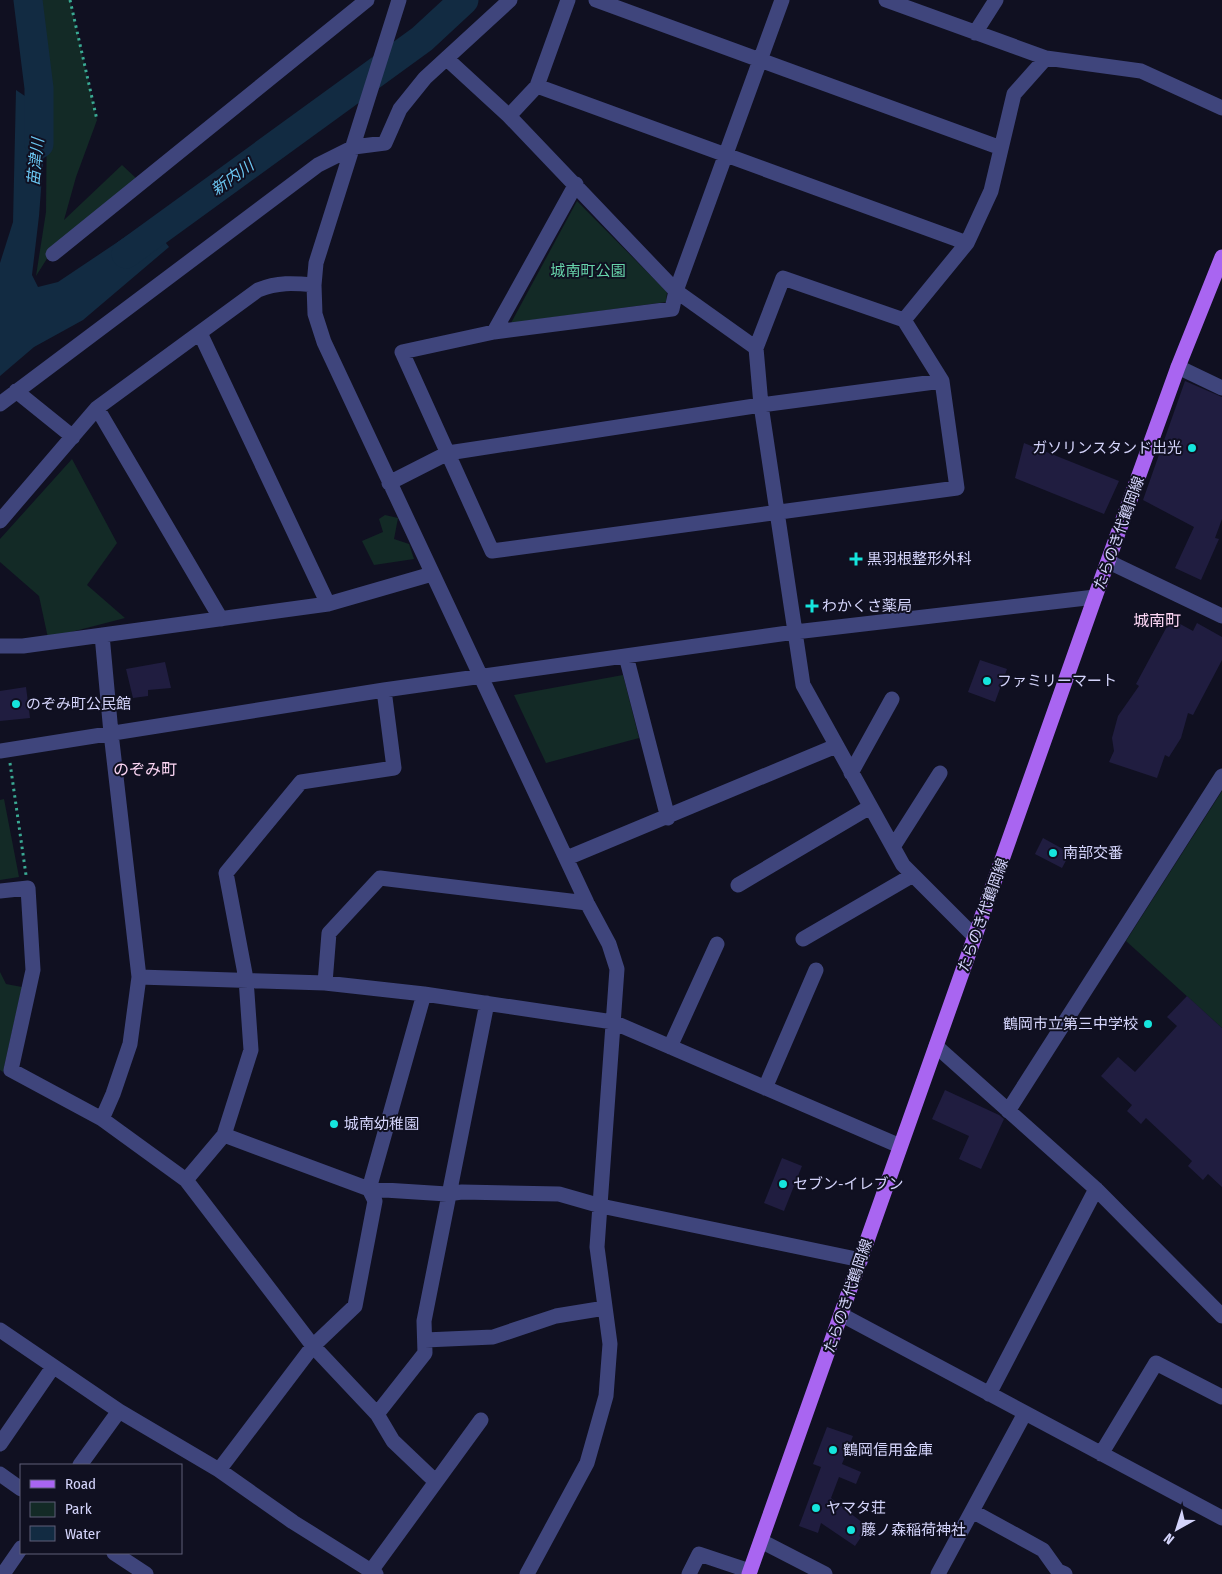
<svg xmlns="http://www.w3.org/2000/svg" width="1222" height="1574" viewBox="0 0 1222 1574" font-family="'Fira Sans Condensed','Noto Sans JP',sans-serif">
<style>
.green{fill:#132a26}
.water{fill:#122b42}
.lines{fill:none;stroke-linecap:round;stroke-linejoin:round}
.river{stroke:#122b42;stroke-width:29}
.building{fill:#201d40}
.path{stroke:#3aa993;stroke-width:3;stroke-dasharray:2.5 4;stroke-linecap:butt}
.minor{stroke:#3f457c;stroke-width:15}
.major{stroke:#a965f1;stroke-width:15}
.poi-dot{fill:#15e5dd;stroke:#101021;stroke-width:2}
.labels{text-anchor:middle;stroke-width:4;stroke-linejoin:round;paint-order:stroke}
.park-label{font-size:15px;fill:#67d4aa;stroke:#101021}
.poi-label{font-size:15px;fill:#d4d4fb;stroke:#101021;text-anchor:start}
.street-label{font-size:15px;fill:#d4d4fb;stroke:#101021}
.water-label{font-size:16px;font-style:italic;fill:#6bc6f1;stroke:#101021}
.neighbourhood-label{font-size:16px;fill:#fbd5f3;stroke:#101021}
</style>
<rect width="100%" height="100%" fill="#101021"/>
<path class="green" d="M36 0H70L97 120 76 177 64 220 122 165 138 180 55 246 36 276 46 212 47 103Z
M577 201 667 292 666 302 511 323Z
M72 459 117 543 87 585 125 618 48 638 39 596 0 562V539Z
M385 515 398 518 394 539 409 544 414 559 374 565 362 541 383 532 379 519Z
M623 675 639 738 546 763 514 695Z
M1222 791V1028L1126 941Z
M4 799 19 877 0 880V800Z
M0 972 6 984 22 987 3 1072 0 1070Z"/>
<path class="water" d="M16 90 47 111 39 216 32 275 38 287 58 282 149 221 169 247 83 320 34 347 0 376V263L13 222Z"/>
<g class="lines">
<path class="river" d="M28 0 39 88V144
M126 254 422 39 464 0"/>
</g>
<path class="building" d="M1185 381 1222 397V519L1215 538 1219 539 1201 580 1175 568 1194 527 1143 500Z
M1024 443 1119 481 1104 514 1015 478Z
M1171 619 1193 631 1197 623 1222 637V660L1193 715 1188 713 1181 738 1169 757 1165 755 1157 778 1109 762 1114 751 1112 738 1118 716 1139 686 1136 684Z
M980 660 1007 669 995 702 968 692Z
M165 662 171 688 148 690V696L133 698 126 669Z
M26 687 30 718 0 721V691Z
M1043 838 1070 853 1062 868 1035 854Z
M1187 996 1222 1028V1187L1208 1174 1203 1180 1188 1166 1192 1161 1146 1118 1141 1124 1127 1111 1132 1105 1101 1076 1118 1057 1135 1072 1177 1026 1167 1017Z
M945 1090 999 1115 1004 1119 981 1169 959 1159 969 1136 932 1119Z
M782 1158 802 1166 784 1211 764 1203Z
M827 1427 853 1436 842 1464 861 1472 856 1484 839 1477 831 1498 868 1527 855 1546 821 1523 818 1533 799 1526 821 1467 813 1464Z"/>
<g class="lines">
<path class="path" d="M70 0 97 120
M10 763 26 875"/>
<path class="minor" d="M399 0 316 263 314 285 315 314 324 342 587 903 609 944 617 969 597 1247 610 1344 606 1396 587 1463 527 1574
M596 0 1001 148
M782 0 676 291 672 309 494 332 402 352 492 551 957 488 942 381 904 320 967 243 991 191 1014 94 1046 58
M886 0 1046 58 1141 71 1222 108
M975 33 996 0
M447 59 509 116 676 291 756 348 761 405 803 685 903 865 975 937
M537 86 967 243
M509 116 537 86 568 0
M53 254 367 0
M494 332 576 184
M200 333 328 604
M756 348 783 278 904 320
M1178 367 1222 388
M16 391 73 437
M0 404 318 165 354 147 385 143 400 109 425 78 510 0
M97 408 221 619
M389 483 448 453 761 405 942 381
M0 521 97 408 258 290C278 282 293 283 314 285
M1109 562 1222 616
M0 646H23L328 604 432 574
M626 656 668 818
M0 751 384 690 795 632 1095 597
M851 773 892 699
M893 847 940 773
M567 858 836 746
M738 885 870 807
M0 891 28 888 33 970 11 1070 102 1119 186 1180 313 1346 377 1414 393 1441 435 1481
M803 939 913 875
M139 977 325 983 424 994 613 1022 900 1146
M325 983 329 933 380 878 587 903
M936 1046 1096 1189 1222 1316
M670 1047 717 944
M765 1088 816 970
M1008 1111 1222 776
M102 1119 113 1094 130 1044 139 977 111 733 102 635
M224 1135 369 1189 447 1194 462 1192 559 1194 601 1206 861 1260
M186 1180 224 1135 251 1050 246 979 226 873 301 782 394 768 384 690
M842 1315 1222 1518
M0 1330 119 1411 219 1470 293 1522 376 1574
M425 1340 493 1337 556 1316 605 1308
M989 1394 1096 1189
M377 1414 425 1353 424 1321 487 1003
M0 1444 53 1367
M1101 1454 1156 1363 1222 1397
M80 1465 119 1411
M219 1470 313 1346 355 1306 375 1201 369 1189 424 994
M0 1474 21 1489
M972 1511 1043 1550 1058 1571 1065 1574
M761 1541 825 1574
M114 1553 146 1574
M371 1571 481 1420
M3 1574 21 1548
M689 1574 699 1554 750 1571
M938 1574 1025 1413"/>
<path class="major" d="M749 1574 1095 597 1178 367 1222 257"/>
</g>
<g class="poi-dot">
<circle cx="1192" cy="448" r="5"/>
<path d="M853.5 551.5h5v5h5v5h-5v5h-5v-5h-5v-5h5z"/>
<path d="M809.5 598.5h5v5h5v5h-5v5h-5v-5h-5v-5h5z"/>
<circle cx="987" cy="681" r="5"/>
<circle cx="16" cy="704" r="5"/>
<circle cx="1053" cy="853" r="5"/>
<circle cx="1148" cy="1024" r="5"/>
<circle cx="334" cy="1124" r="5"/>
<circle cx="783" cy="1184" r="5"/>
<circle cx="833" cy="1450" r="5"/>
<circle cx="816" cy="1508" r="5"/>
<circle cx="851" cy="1530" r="5"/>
</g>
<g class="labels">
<g class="park-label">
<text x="588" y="276">城南町公園</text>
</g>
<g class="poi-label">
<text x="1182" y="453" text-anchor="end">ガソリンスタンド出光</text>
<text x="867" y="564">黒羽根整形外科</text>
<text x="822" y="611">わかくさ薬局</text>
<text x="997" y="686">ファミリーマート</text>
<text x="26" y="709">のぞみ町公民館</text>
<text x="1063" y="858">南部交番</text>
<text x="1138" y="1029" text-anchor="end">鶴岡市立第三中学校</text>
<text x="344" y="1129">城南幼稚園</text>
<text x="793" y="1189">セブン-イレブン</text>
<text x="843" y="1455">鶴岡信用金庫</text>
<text x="826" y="1513">ヤマタ荘</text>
<text x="861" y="1535">藤ノ森稲荷神社</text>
</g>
<g class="street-label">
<text transform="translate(1119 533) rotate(-70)" y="5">たらのき代鶴岡線</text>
<text transform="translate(983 915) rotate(-70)" y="5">たらのき代鶴岡線</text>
<text transform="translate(848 1296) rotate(-71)" y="5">たらのき代鶴岡線</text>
</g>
<g class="water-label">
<text transform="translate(35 162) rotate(-84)" y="6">苗津川</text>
<text transform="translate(232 177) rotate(-36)" y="6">新内川</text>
</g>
<g class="neighbourhood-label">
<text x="1157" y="626">城南町</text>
<text x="145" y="775">のぞみ町</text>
</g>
</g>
<rect x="20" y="1464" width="162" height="90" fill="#101021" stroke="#5e5e78"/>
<rect x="30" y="1480" width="25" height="8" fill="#a965f1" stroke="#5e5e78"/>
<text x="65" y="1489" font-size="15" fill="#d4d4fb">Road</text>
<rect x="30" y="1502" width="25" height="15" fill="#132a26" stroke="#5e5e78"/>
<text x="65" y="1514" font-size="15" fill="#d4d4fb">Park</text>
<rect x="30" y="1526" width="25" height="15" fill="#122b42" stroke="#5e5e78"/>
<text x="65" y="1539" font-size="15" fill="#d4d4fb">Water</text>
<g transform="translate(1177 1529) rotate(219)" stroke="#101021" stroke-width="4" paint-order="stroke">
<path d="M0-4L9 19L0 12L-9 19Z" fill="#d4d4fb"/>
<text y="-8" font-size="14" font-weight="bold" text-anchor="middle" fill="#d4d4fb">N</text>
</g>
</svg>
